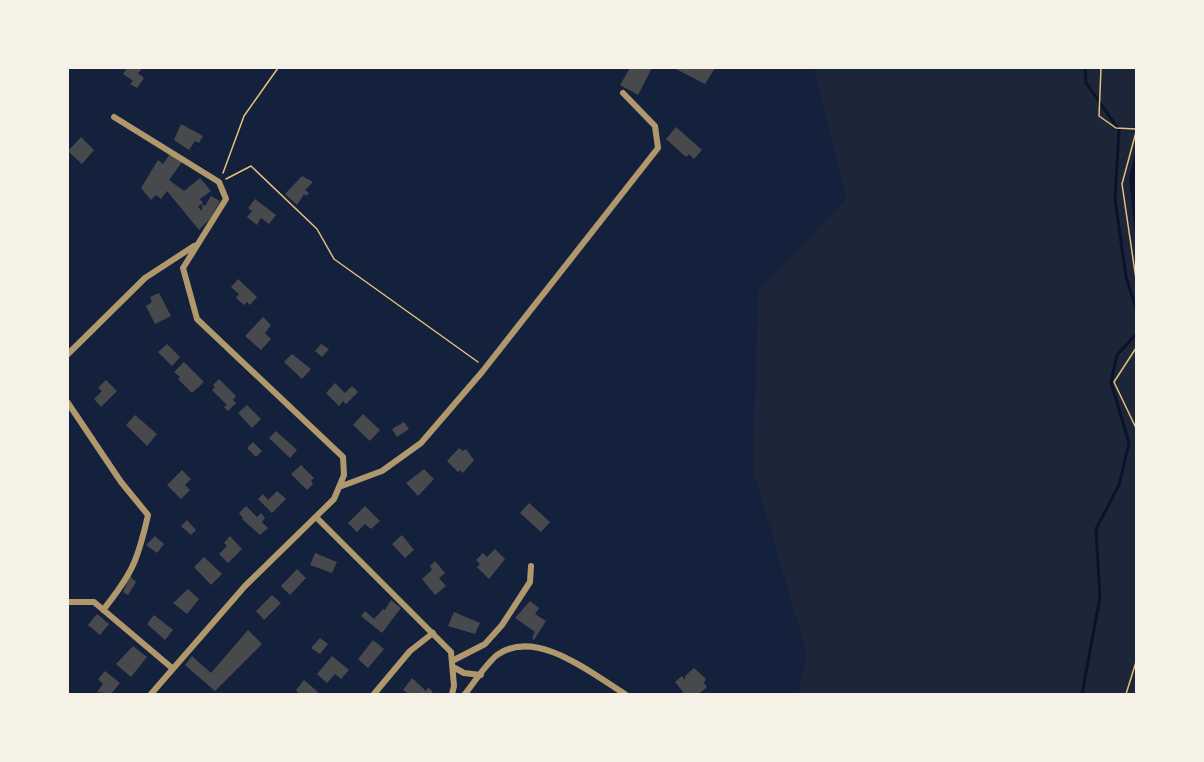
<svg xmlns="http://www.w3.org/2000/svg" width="1204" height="762" viewBox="0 0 1204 762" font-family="Overpass,sans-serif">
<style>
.green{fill:#1d2539}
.water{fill:#0b132b}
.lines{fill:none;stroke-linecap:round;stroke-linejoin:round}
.stream{stroke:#0b132b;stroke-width:3}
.building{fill:#48494c}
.path{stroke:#e5c07b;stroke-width:1.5}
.minor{stroke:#b1986c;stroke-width:6}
</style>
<rect width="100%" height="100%" fill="#14213d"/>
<path class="green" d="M814 68H1136V694H798L807 655 753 470 758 291 847 199Z"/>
<path class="water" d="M1136 150V244L1129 178Z"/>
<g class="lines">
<path class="stream" d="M1085 68 1086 83 1119 130 1115 199 1126 277 1136 308
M1082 694 1100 597 1096 529 1119 485 1129 443 1111 382 1117 355 1136 334"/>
</g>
<path class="building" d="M127 68 142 69 138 73 144 78 137 88 130 84 133 81 123 74Z
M630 68H652L638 95 620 85Z
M674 68H715L705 84Z
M181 124 203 136 199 143 195 141 189 150 174 140Z
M676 127 702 150 694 159 689 154 686 157 666 139Z
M81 137 94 150 82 164 68 151Z
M170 154 182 162 169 180 184 191 200 178 211 191 200 199 203 203 198 207 202 211V204L205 206 211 196 220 201 210 219 199 230 167 191 161 199 156 195 151 200 141 188 158 160 163 164Z
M302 176 313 182 305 190 309 193 306 196 304 194 297 205 285 194Z
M255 199 276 215 269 224 261 218 257 225 247 217 252 211 248 208Z
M238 279 257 297 250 305 247 302 244 305 236 298 239 294 231 287Z
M159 293 171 316 155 324 146 306 152 302 150 297Z
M263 317 271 325 265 333 271 339 261 350 245 336Z
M167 344 180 357 172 366 158 352Z
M321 344 329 349 322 357 315 351Z
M292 354 311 369 302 379 284 362Z
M184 362 204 382 192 393 178 379 180 377 174 372Z
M219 379 236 396 233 400 236 403 228 411 224 407 227 405 212 390 215 387 213 385Z
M106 380 117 391 101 407 94 399 102 391 98 388Z
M335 383 345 393 352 386 358 392 346 404 343 401 339 406 326 393Z
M247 405 261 419 252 428 238 413Z
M363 414 380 430 370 441 353 425Z
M135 415 157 434 147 446 126 425Z
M404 422 409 429 397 437 392 429Z
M276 431 297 450 290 458 269 438Z
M253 442 262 451 256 457 247 448Z
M459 448 463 451 466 449 474 460 463 473 460 470 458 472 447 461Z
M301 465 314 478 311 481 313 484 307 490 291 474Z
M424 469 434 479 418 496 406 483Z
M182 470 191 479 185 485 190 490 181 499 167 485Z
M277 491 286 499 272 513 258 499 263 494 268 500Z
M529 503 550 522 541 532 520 513Z
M246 506 257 517 261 513 265 518 262 522 268 528 260 535 242 519 243 518 239 513Z
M365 506 380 521 371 529 365 524 357 532 348 523Z
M187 520 196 530 191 535 181 526Z
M402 535 414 550 405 558 392 544Z
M155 536 164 544 157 553 146 545Z
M230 536 242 549 228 563 219 554 227 546 224 543Z
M495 549 505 559 489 579 477 567 480 564 476 560 483 553 487 557Z
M315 553 337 562 332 573 310 565Z
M204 557 222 574 211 585 194 567Z
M435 561 445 573 439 578 446 586 435 595 422 579 432 570 430 566Z
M297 569 306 578 290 595 281 586Z
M130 576 136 582 128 595 123 592Z
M188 589 199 599 187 614 173 603Z
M272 595 281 603 264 620 256 611Z
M391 600 401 608 382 633 361 616 365 611 374 619 383 609 385 610Z
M530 601 539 608 535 614 546 621 534 640 532 638 535 632 515 618Z
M454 612 480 623 475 634 448 626Z
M97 614 109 624 100 635 88 625Z
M154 615 173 630 165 640 147 624Z
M248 630 262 644 215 691 185 665 192 656 211 673Z
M320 638 328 644 320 654 311 648Z
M373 640 384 649 368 668 358 659Z
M133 646 147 657 131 677 116 664Z
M332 656 349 670 341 679 335 674 327 683 317 674Z
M694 668 706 679 704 683 707 687 700 693 701 694H680L683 692 675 682 682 676 685 680V676Z
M105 671 120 683 111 694 97 692 103 684 98 679Z
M412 678 426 691 428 687 432 691 433 694H409L403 690Z
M304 680 318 692 316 694H299L296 690Z"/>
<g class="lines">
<path class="path" d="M1101 68 1099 116 1116 128 1136 129
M1136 132 1122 184 1136 279
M223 173 244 116 278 68
M226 179 251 166 317 229 334 259 478 362
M1136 348 1114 382 1136 428
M1126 694 1136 662"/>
<path class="minor" d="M114 117 219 182 226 199 183 268 197 319 343 457 344 475 334 499 245 586 151 694
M68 354 145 278 194 246
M68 403 121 482 148 515C138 560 132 574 103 610
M339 487 382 471 421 443 482 372 658 148 655 126 623 93
M317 518 451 652 454 686 452 694
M68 602H94L172 668
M452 661 485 644 502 625 530 582 531 566
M453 667 464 673 481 675
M374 694 410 651 433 633
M465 694C474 683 485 665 497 655 536 627 592 674 625 694"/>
</g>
<rect width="1204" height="762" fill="none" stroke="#f6f1e7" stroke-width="138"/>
</svg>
